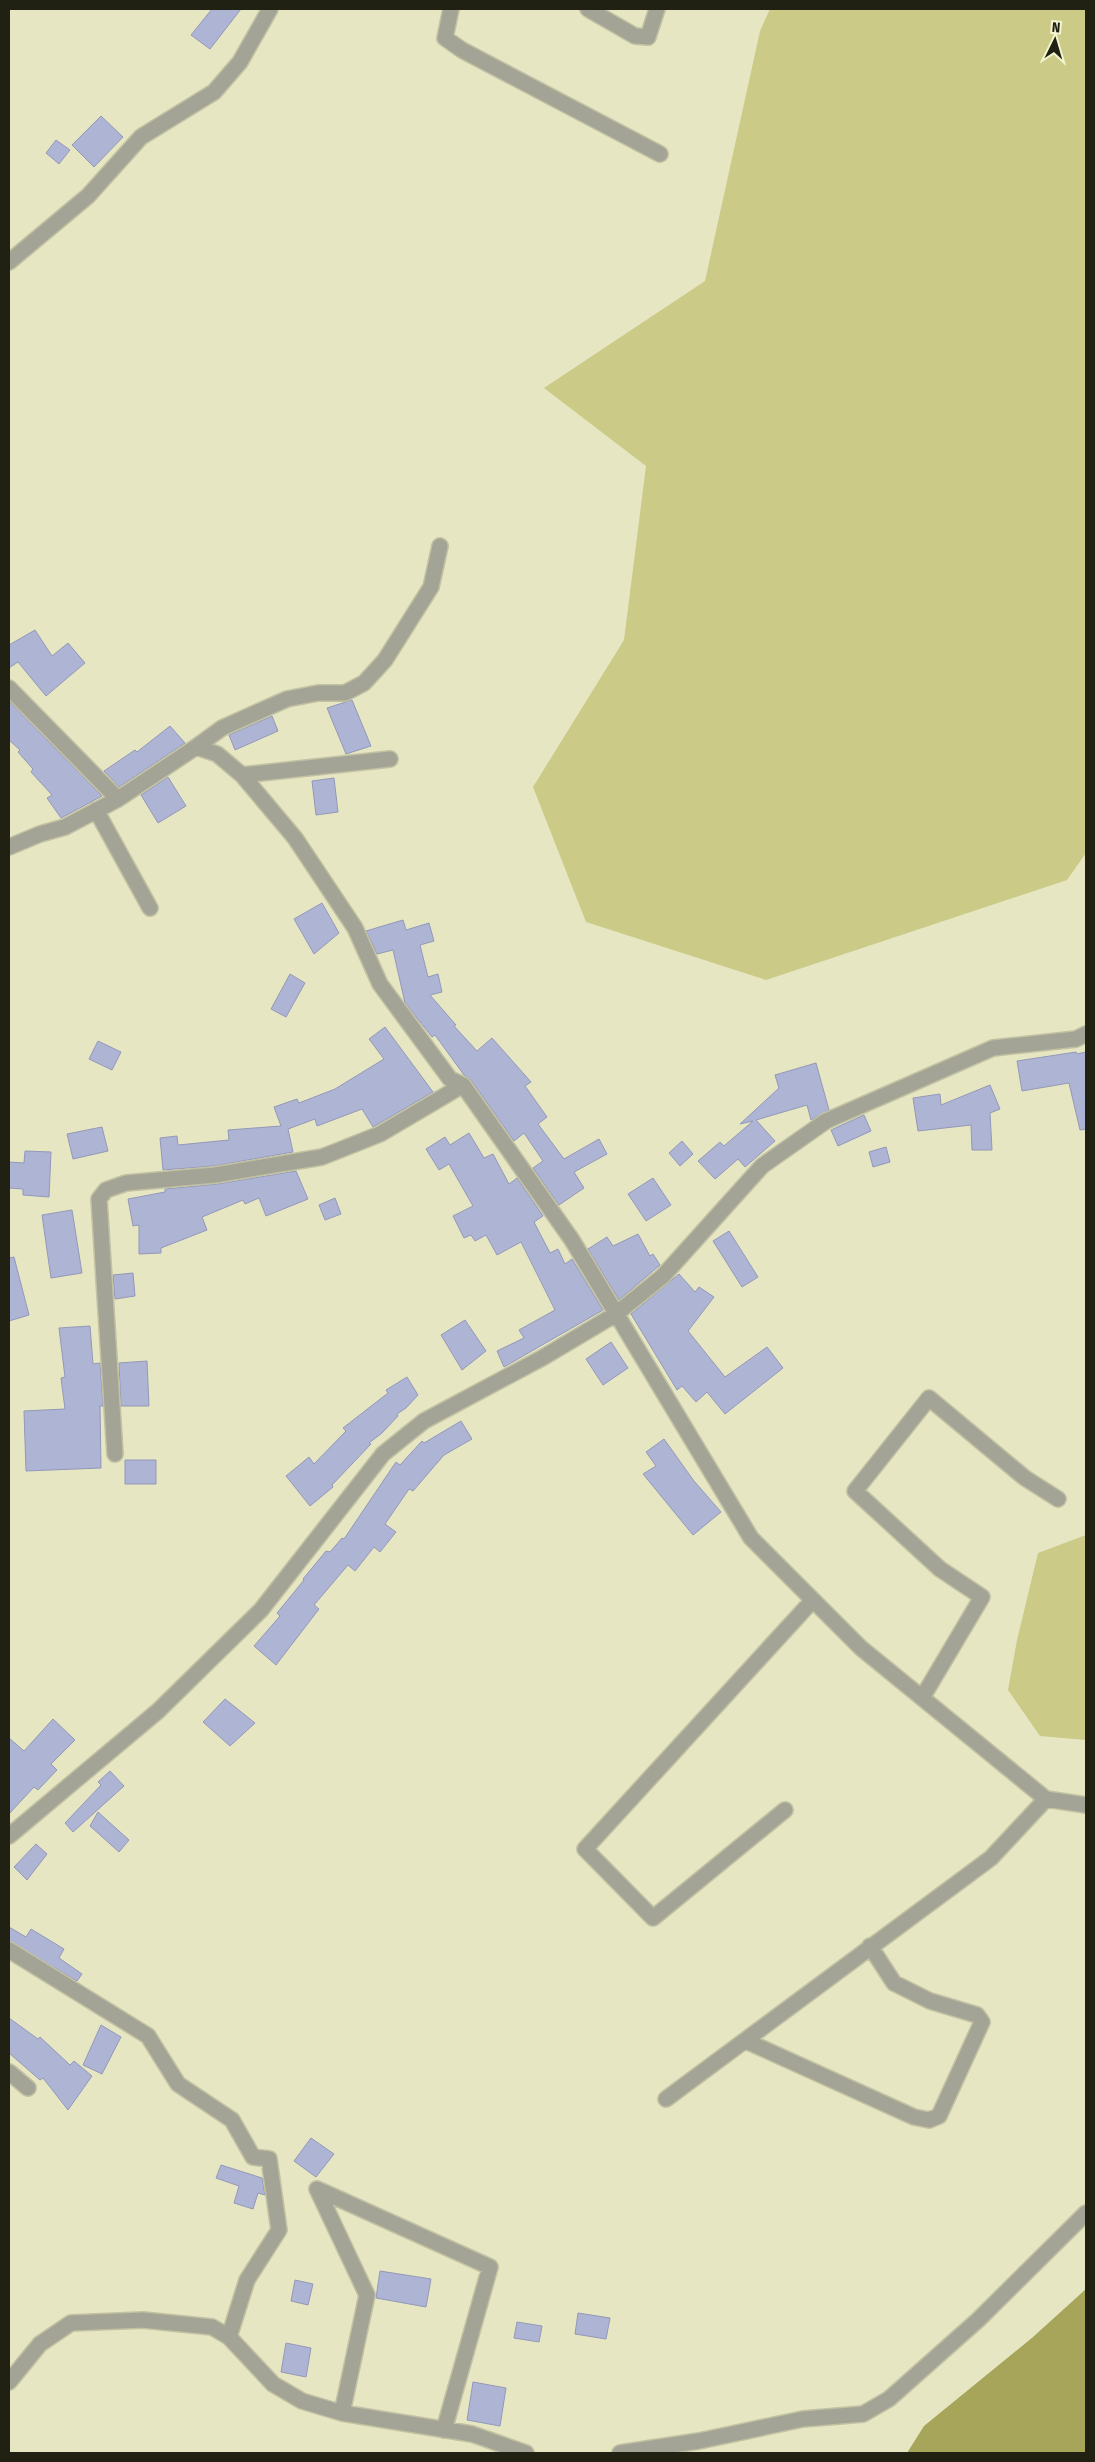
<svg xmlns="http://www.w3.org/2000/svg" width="1095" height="2462" viewBox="0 0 1095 2462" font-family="'Fira Sans Condensed',sans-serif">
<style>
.green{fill:#cbca87}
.water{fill:#a6a55a}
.building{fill:#aeb4d4;stroke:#9398b8}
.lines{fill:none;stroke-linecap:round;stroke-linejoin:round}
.minor-casing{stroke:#c2c2a3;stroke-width:18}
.minor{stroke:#a4a496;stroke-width:15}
</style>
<rect width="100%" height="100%" fill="#e6e6c3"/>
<path class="green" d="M770 9H1086V853L1067 880 766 980 586 922 533 787 624 640 646 466 544 388 705 281 760 31Z
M1086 1535V1740L1040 1736 1008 1690 1017 1640 1038 1553Z"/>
<path class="water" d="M1086 2289V2453H907L924 2426 1033 2337Z"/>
<path class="building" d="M212 9H241L210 49 191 35Z
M101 116 123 137 94 167 72 145Z
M56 140 70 150 59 164 46 153Z
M35 630 52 656 68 643 85 663 46 696 18 662 9 668V645Z
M352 700 371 746 346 754 327 708Z
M9 701 102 796 61 818 47 798 52 795 31 772 33 769 18 752 20 750 9 740Z
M272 716 278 731 235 750 229 735Z
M170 726 185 743 119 787 104 771 135 750 137 752Z
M168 777 186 806 158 823 141 795Z
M334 778 338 812 316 815 312 781Z
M322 903 339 933 314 954 294 919Z
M403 920 406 930 429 923 434 941 420 945 428 977 438 974 442 992 430 995 456 1025 454 1026 477 1051 492 1038 531 1082 525 1086 547 1117 538 1124 564 1159 599 1139 607 1154 574 1172 584 1188 559 1205 533 1168 543 1161 524 1133 514 1141 471 1080 464 1075 435 1035 432 1037 405 1003 393 950 377 954 366 931Z
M290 974 305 983 286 1017 271 1009Z
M385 1027 433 1092 373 1127 362 1109 317 1126 315 1119 288 1129 293 1152 214 1166 163 1170 160 1138 177 1136 178 1145 229 1140 228 1130 281 1126 274 1107 297 1099 299 1103 335 1089 384 1059 369 1039Z
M98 1041 121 1052 112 1070 89 1059Z
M1076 1052 1077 1054 1086 1052V1129L1080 1130 1069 1083 1022 1091 1017 1061Z
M816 1063 829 1110 811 1120 807 1105 756 1120 775 1141 745 1167 738 1159 715 1179 698 1161 720 1142 724 1146 753 1121 740 1124 779 1088 775 1075Z
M990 1085 1000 1109 990 1113 992 1150H972L971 1125 918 1131 913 1098 940 1094 941 1105Z
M864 1115 871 1131 838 1146 831 1130Z
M102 1127 108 1151 73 1159 67 1134Z
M469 1133 484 1158 493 1154 509 1184 517 1178 543 1216 534 1222 550 1253 558 1249 565 1264 572 1259 603 1310 504 1367 497 1351 524 1338 519 1330 555 1310 521 1242 497 1255 486 1235 475 1241 471 1235 464 1238 453 1216 473 1206 449 1164 439 1170 426 1149 445 1137 450 1145Z
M682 1141 693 1154 680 1166 669 1153Z
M886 1147 890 1162 873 1167 869 1152Z
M25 1151 51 1152 49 1197 23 1195V1189L9 1188V1162L24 1163Z
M296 1171 308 1199 266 1216 259 1198 245 1204 243 1200 202 1217 207 1230 161 1248V1253L139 1254V1225L133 1226 128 1199 165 1192V1189L217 1184Z
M653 1178 671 1205 646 1221 628 1194Z
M335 1198 341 1214 325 1220 319 1205Z
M72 1210 82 1273 51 1278 42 1215Z
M729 1231 758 1277 742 1287 713 1241Z
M638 1234 650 1256 653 1254 660 1265 619 1300 588 1249 607 1237 613 1246Z
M14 1257 29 1315 9 1321V1258Z
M133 1273 135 1296 115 1299 113 1275Z
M679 1274 695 1292 699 1287 714 1297 688 1331 725 1377 767 1347 783 1368 725 1414 707 1392 696 1402 682 1386 677 1390 631 1314Z
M465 1320 486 1351 462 1370 441 1335Z
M90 1326 93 1364 100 1363 103 1406H100L101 1468 26 1471 24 1411 65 1409 61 1378 65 1377 59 1328Z
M611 1342 628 1368 603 1385 586 1359Z
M147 1361 149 1406H121L119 1363Z
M407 1377 418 1395 406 1408 397 1414 398 1416 382 1433 369 1443 371 1444 332 1485 333 1487 310 1506 286 1476 309 1457 314 1464 346 1431 343 1428 388 1393 386 1390Z
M461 1421 472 1439 444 1455 413 1491 409 1489 385 1524 396 1532 380 1552 374 1547 355 1571 348 1565 314 1605 319 1609 276 1665 254 1646 280 1616 277 1613 304 1580 303 1579 326 1551 330 1552 342 1538 344 1539 396 1462 400 1465 422 1441 424 1443Z
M664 1439 694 1481 721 1512 693 1535 643 1474 656 1466 646 1452Z
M125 1460H156V1484H125Z
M225 1699 255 1723 230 1746 203 1722Z
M53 1719 75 1740 51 1764 57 1770 38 1790 34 1787 9 1814V1738L24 1751Z
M110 1771 124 1786 73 1832 65 1823 101 1785 98 1782Z
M98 1812 129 1840 119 1852 90 1826Z
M36 1844 47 1854 27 1880 14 1867Z
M9 1927 26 1937 31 1929 64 1949 59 1958 82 1974 77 1981 9 1941Z
M9 2018 38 2039 40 2037 70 2065 74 2061 92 2076 68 2110 43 2078 40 2080 9 2053Z
M101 2025 121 2037 102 2074 83 2065Z
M311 2138 334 2154 316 2177 294 2161Z
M221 2165 262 2178 265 2195 258 2193 253 2209 234 2203 239 2186 216 2178Z
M380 2271 431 2279 426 2307 376 2298Z
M295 2280 313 2284 308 2305 291 2301Z
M578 2313 610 2318 606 2339 575 2334Z
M517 2322 542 2326 539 2342 514 2338Z
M286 2343 311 2348 306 2377 281 2372Z
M473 2382 506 2388 500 2426 467 2420Z"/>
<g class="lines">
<defs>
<path id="minor" d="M451 9 445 38 462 50 660 154
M588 9 635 36 648 37 657 9
M9 262 88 196 141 137 214 92 240 62 270 9
M9 688 118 799 65 827 40 834 9 847
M196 747 222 728 287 699 318 693H345L364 683 385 660 431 587 440 546
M242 775 390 759
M118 799 196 747 217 754 242 775 295 838 355 928 380 984 450 1079 463 1085 572 1240 751 1538 861 1648 1046 1799 1086 1805
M96 810 150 908
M115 1454 99 1199 106 1190 126 1183 215 1175 322 1157 380 1134 463 1085
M922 1698 982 1597 940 1569 855 1491 929 1398 1025 1478 1058 1499
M785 1810 653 1918 585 1849 813 1600
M9 1836 158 1711 261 1610 383 1454 424 1421 542 1358 616 1314 663 1276 762 1166 826 1121 993 1048 1076 1039 1086 1034
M9 1950 148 2036 178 2084 232 2120 253 2157 269 2159 279 2230 247 2280 229 2337
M746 2041 914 2117 929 2120 939 2116 982 2022 977 2015 930 2001 894 1983 870 1946
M9 2072 28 2088
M666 2099 991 1858 1046 1799
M9 2382 40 2344 71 2323 143 2320 212 2327 229 2337 273 2384 302 2401 342 2413 472 2434 526 2453
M342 2413 367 2295 317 2189 490 2267 444 2430
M620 2453 699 2441 803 2419 863 2414 889 2399 978 2320 1086 2213"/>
</defs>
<use href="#minor" class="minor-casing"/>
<use href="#minor" class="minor"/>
</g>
<rect width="1095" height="2462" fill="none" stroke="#202013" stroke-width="20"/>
<g transform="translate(1055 40) rotate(5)" stroke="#f3f4d0" stroke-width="4" paint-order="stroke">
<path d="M0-4L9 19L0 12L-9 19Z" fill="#202013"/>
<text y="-8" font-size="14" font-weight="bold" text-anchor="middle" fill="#202013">N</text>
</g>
</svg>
